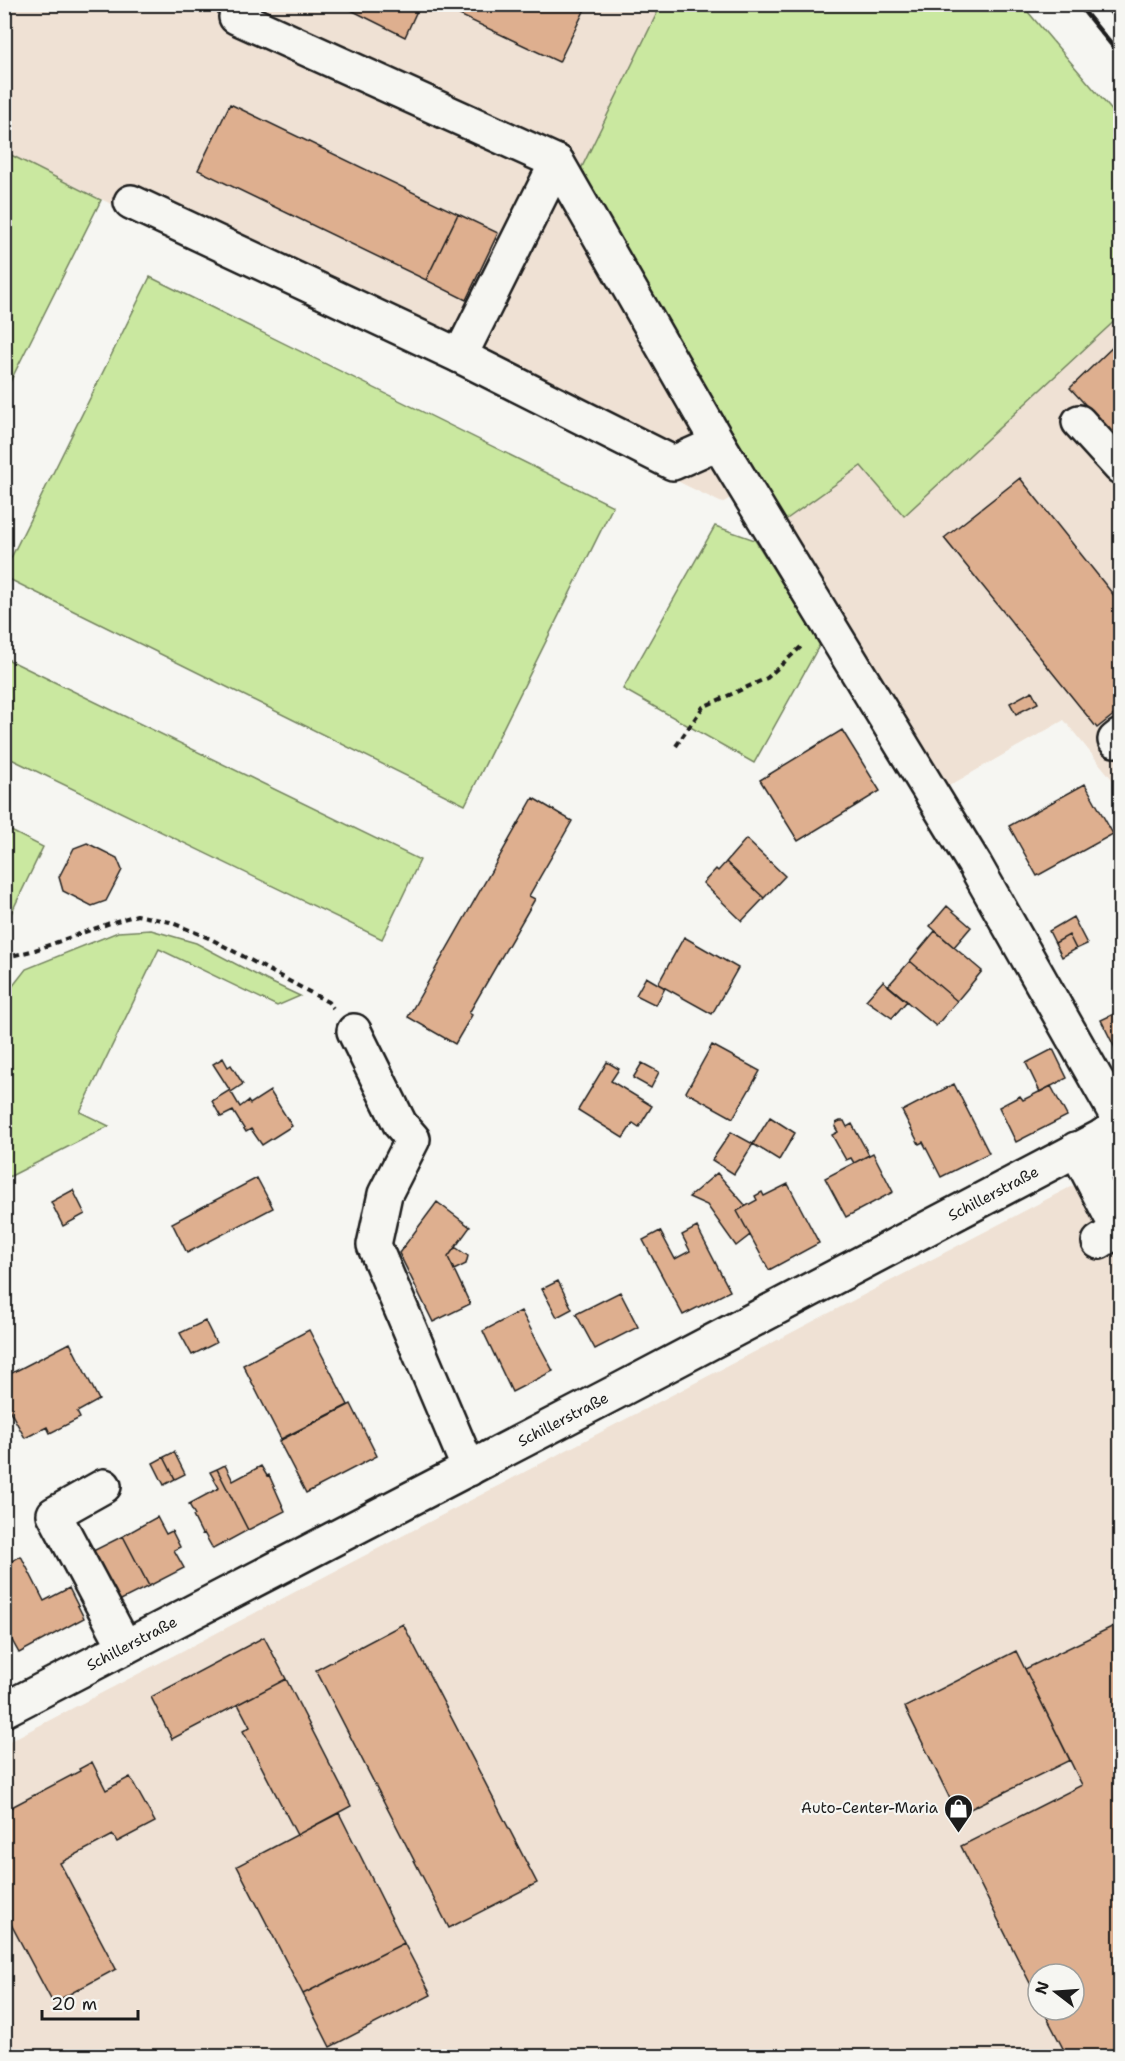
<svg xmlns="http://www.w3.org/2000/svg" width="1125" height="2061" viewBox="0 0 1125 2061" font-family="'Shantell Sans',sans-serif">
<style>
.built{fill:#efe1d4;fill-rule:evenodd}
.green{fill:#cae8a0;stroke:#73825e;stroke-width:1.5}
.building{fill:#deaf8f;stroke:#1c1c1c;stroke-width:1.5}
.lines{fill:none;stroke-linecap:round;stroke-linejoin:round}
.minor-casing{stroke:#1c1c1c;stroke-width:38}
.path{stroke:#1c1c1c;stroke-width:4;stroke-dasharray:6 4.5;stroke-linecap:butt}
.minor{stroke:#f6f6f2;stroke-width:33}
.rail{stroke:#1c1c1c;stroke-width:4.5}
.labels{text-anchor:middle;stroke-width:4.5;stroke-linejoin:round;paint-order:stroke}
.street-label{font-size:15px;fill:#1c1c1c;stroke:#f6f6f2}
.poi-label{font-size:15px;fill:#1c1c1c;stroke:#f6f6f2;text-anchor:end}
</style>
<rect width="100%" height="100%" fill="#f6f6f2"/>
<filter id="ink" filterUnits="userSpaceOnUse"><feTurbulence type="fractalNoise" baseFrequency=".0167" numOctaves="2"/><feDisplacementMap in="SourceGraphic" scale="12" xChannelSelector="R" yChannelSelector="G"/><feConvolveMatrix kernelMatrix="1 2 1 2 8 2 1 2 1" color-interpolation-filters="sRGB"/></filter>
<g filter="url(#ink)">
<path class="built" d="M4 5H661L581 169 759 481 722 503 5 152Z
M1120 316V789L1064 720 947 787 784 521 861 466 904 516Z
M1120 1161V2056H5L4 1744ZM1038 1974H1074V2010H1038Z"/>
<path class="green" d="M661 5H1022L1120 120V316L904 516 861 466 784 521 581 169Z
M5 152 101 200 5 392Z
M150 277 613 506 465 805 5 577V570Z
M715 526 755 540 820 644 754 763 623 689Z
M5 658 420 860 382 939 5 756Z
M5 828 43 847 5 926H4Z
M151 930 196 943 266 980 300 996 277 1006 159 949 80 1112 109 1126 5 1179V996L26 969 118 932Z"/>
<path class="building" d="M339 4H420L405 37Z
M454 4H576L585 9 559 62 451 11Z
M230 104 458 214 426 280 198 170Z
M458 214 498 233 466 300 426 280Z
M1120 340V442L1070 388Z
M1020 478 1120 603V710L1097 728 944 538Z
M1032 691 1038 703 1016 714 1010 703Z
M842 730 880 791 798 841 760 780Z
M1085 784 1113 834 1037 876 1009 826Z
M533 798 572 821 529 896 535 899 469 1013 472 1015 455 1044 408 1017Z
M746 839 785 876 764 898 726 862Z
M87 843 117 858 122 870 106 901 92 906 63 891 59 877 74 848Z
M726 862 764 898 742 921 703 883 716 869 718 871Z
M947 906 971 927 954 947 930 926Z
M1073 917 1087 944 1076 949 1069 935 1055 943 1049 931Z
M935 931 982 971 957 1001 910 961Z
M1069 935 1076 949 1062 957 1055 943Z
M684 937 738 968 712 1014 658 984Z
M910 961 957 1001 936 1026 888 986Z
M646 977 665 988 656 1005 636 995Z
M883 981 907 1001 892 1018 866 1000Z
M1120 1011V1058L1101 1020Z
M712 1045 760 1071 733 1118 686 1092Z
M1053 1049 1067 1078 1040 1092 1026 1063Z
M223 1058 228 1067 231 1065 243 1084 231 1092 213 1064Z
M607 1062 619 1069 611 1081 652 1106 639 1127 633 1123 623 1138 578 1110Z
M642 1063 659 1072 651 1088 633 1078Z
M954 1084 989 1153 941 1177 923 1142 919 1144 902 1111Z
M1051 1086 1067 1116 1016 1142 999 1107 1020 1096 1023 1100Z
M230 1090 240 1107 248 1101 250 1104 270 1091 292 1126 262 1145 251 1129 246 1132 233 1111 221 1117 212 1101Z
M770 1117 795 1133 779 1160 753 1144Z
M840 1121H844L847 1127 852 1124 869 1155 854 1163 851 1158 846 1160 832 1135 838 1132 835 1127 836 1123Z
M731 1132 753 1144 734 1174 712 1160Z
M873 1153 893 1192 846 1217 825 1178Z
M717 1173 746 1206 737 1211 750 1235 736 1246 707 1205 689 1197Z
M257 1178 273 1208 187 1253 172 1223Z
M788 1184 819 1243 769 1270 737 1211 757 1200 755 1196 762 1192 764 1196Z
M73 1190 85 1214 63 1226 51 1202Z
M437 1202 470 1227 448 1257 470 1304 433 1322 399 1253Z
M697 1227 730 1291 683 1315 643 1240 660 1231 675 1259 690 1251 682 1235Z
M455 1247 468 1256 466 1264 454 1270 448 1257Z
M558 1281 572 1309 557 1317 542 1289Z
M620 1292 638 1327 595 1349 576 1314Z
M521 1311 553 1371 512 1392 483 1331Z
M205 1321 216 1343 192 1355 180 1333Z
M309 1330 348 1405 281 1439 243 1365Z
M70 1343 99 1400 77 1412 80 1418 50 1433 47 1427 25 1438 4 1400V1377Z
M351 1404 377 1456 306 1493 279 1441Z
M174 1452 185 1474 175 1479 164 1457Z
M164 1457 175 1479 164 1485 153 1463Z
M225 1465 233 1481 261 1466 267 1476 269 1475 285 1511 248 1530 217 1469Z
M217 1469 248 1530 213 1549 204 1533 202 1534 193 1516 195 1515 189 1504 219 1488 210 1472Z
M157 1517 166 1534 172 1531 180 1547 174 1550 184 1568 149 1586 123 1536Z
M123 1536 149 1586 115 1603 89 1553Z
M21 1556 44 1601 69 1588 84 1618 19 1653 4 1626V1565Z
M1120 1623V2056H1067L1043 2010H1074V1974H1038V1999L961 1846 1082 1785 1025 1669Z
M403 1624 537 1883 449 1928 316 1670Z
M264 1637 286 1679 172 1739 151 1697Z
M1016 1651 1070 1760 958 1815 905 1707Z
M286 1679 351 1806 297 1835 243 1731 250 1727 238 1704Z
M92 1762 106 1790 130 1777 155 1822 117 1842 113 1835 60 1863 116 1969 53 2003 4 1911V1811L80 1771 79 1769Z
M339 1813 404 1943 303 1994 237 1866Z
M404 1943 431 1995 330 2047 303 1994Z"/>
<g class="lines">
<defs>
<g id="minor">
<path d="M236 17 557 162 718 443 975 865 1120 1121"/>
<path d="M131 202 460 356 673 463 718 443"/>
<path d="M460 356 557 162"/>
<path d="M1079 422 1120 467"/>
<path d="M1115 740 1120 736"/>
<path d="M354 1031 400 1124 413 1139 385 1194 374 1245 469 1469"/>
<path d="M1104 1135 1120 1166"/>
<path d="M1076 1149 1113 1220V1233L1099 1242"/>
<path d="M104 1486 54 1514 125 1647"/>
<path id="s1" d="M4 1710 620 1390 1120 1127"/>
</g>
</defs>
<use href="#minor" class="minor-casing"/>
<path class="path" d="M676 746 703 707 767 678 803 645
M4 958 35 950 110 923 137 915 170 922 211 939 328 1002 333 1008"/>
<use href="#minor" class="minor"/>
<path class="rail" d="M1078 4 1120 55
M1104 4 1120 23"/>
</g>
</g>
<defs>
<symbol id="shop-pin" viewBox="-11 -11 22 30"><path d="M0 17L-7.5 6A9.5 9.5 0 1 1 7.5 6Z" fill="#1c1c1c" stroke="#f6f6f2"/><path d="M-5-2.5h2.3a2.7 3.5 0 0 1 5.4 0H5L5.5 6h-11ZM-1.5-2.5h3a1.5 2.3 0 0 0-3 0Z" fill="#fff"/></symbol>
</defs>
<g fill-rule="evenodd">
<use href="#shop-pin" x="942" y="1792" width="33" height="45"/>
</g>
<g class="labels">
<g class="street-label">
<text dy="5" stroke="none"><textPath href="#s1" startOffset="1116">Schillerstraße</textPath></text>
<text dy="5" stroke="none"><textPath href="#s1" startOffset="630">Schillerstraße</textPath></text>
<text dy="5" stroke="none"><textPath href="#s1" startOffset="144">Schillerstraße</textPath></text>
</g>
<g class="poi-label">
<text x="938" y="1813">Auto-Center-Maria</text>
</g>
</g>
<rect width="1125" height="2061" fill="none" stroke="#f6f6f2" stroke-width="24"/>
<rect x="12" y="12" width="1101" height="2037" fill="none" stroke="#1c1c1c" stroke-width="2" filter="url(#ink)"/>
<g transform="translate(1056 1992) rotate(287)"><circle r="28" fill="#f6f6f2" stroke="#9f9f9c" stroke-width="1.5"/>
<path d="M0-4.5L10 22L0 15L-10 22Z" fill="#1c1c1c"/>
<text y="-9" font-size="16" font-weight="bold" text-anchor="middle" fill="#1c1c1c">N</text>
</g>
<path d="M42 2010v9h96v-9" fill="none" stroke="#1c1c1c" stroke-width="3"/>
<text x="51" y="2010" font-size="18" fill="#1c1c1c" stroke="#f6f6f2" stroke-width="4.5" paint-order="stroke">20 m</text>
</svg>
